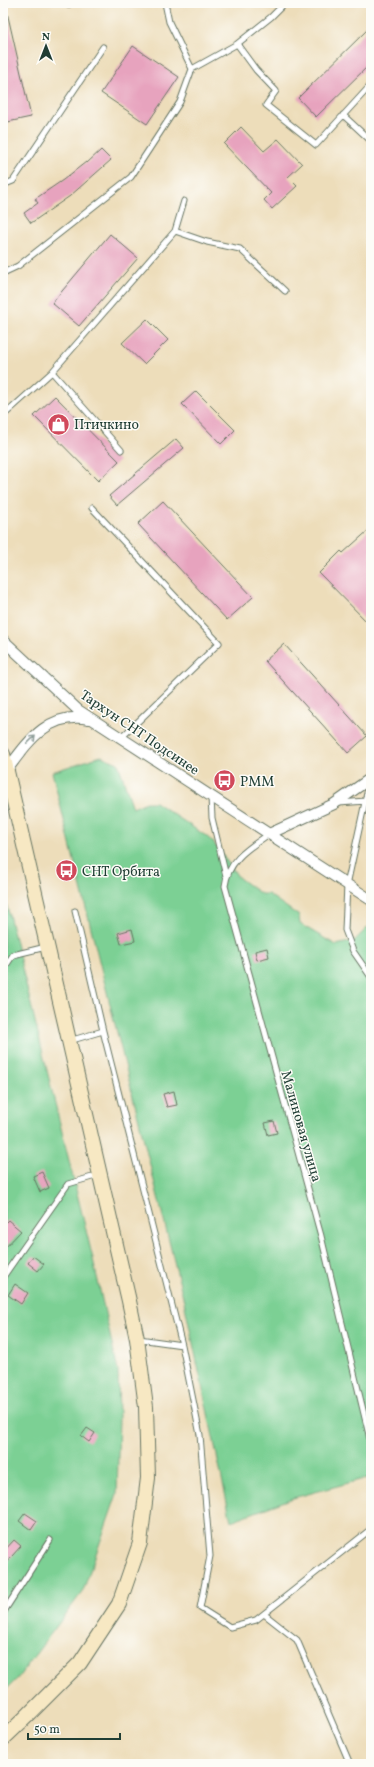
<svg xmlns="http://www.w3.org/2000/svg" width="374" height="1767" viewBox="0 0 374 1767" font-family="Vollkorn,serif">
<style>
.green{fill:#7bd094;stroke:#4d8664}
.building{fill:#e7a3be}
.lines{fill:none;stroke-linecap:round;stroke-linejoin:round}
.service-casing{stroke:#677563;stroke-width:7}
.minor-casing{stroke:#677563;stroke-width:12}
.secondary-casing{stroke:#677563;stroke-width:16}
.service{stroke:#fff;stroke-width:5}
.minor{stroke:#fff;stroke-width:10}
.secondary{stroke:#f7e8c3;stroke-width:14}
.oneway{stroke:#8f9e9a}
.labels{text-anchor:middle;stroke-width:3;stroke-linejoin:round;paint-order:stroke}
.poi-label{font-size:14px;fill:#1f3d34;stroke:#fdfcf7;text-anchor:start}
.street-label{font-size:14px;fill:#1f3d34;stroke:#fdfcf7}
</style>
<rect width="100%" height="100%" fill="#fdfcf7"/>
<filter id="ink" filterUnits="userSpaceOnUse"><feTurbulence type="fractalNoise" baseFrequency=".025" numOctaves="2"/><feDisplacementMap in="SourceGraphic" scale="8" xChannelSelector="R" yChannelSelector="G"/><feConvolveMatrix kernelMatrix="1 2 1 2 8 2 1 2 1" color-interpolation-filters="sRGB"/></filter>
<filter id="wash" filterUnits="userSpaceOnUse"><feTurbulence type="fractalNoise" baseFrequency=".012" numOctaves="4" result="noise"/><feDisplacementMap in="SourceGraphic" scale="16" xChannelSelector="R" yChannelSelector="G"/><feGaussianBlur stdDeviation="0.9" result="paint"/><feColorMatrix in="noise" values="0 0 0 0 0 0 0 0 0 0 0 0 0 0 0 0 0 1.4 0 .05"/><feComposite in="paint" operator="in"/></filter>
<g filter="url(#wash)">
<rect width="100%" height="100%" fill="#edddba"/>
<path class="green" d="M101 756 118 763 133 808 146 802H155L206 836 213 842 239 878 261 894H268L299 916 300 924 336 945 354 941 371 924V1477L293 1498 231 1521 183 1297 52 772Z
M3 890 93 1259 118 1371 119 1418 117 1494 83 1591 17 1679 3 1693Z"/>
<g id="blocks">
<path class="building" d="M3 12H7L31 117 3 123Z
M371 26V63L316 117 298 98Z
M133 46 179 77 147 124 101 93Z
M241 127 264 151 278 139 302 164 288 177 297 186 272 209 264 200 271 193 224 144Z
M101 150 111 160 70 196 31 223 24 213 38 203 35 199 63 180 86 162 87 163Z
M110 234 138 258 79 326 52 303Z
M147 319 168 340 144 364 122 343Z
M196 391 235 430 221 444 182 404Z
M55 396 119 461 98 481 34 416Z
M176 439 184 448 117 505 109 496Z
M163 501 253 597 227 620 138 524Z
M371 528V626L319 573 341 551 343 553Z
M284 644 367 736 348 753 265 661Z
M132 929 135 941 121 944 118 933Z
M267 948 269 957 257 960 255 951Z
M174 1091 177 1105 167 1107 163 1094Z
M274 1121 277 1133 268 1135 265 1123Z
M42 1172 49 1188 40 1192 33 1176Z
M8 1220 21 1231 3 1250V1225Z
M33 1256 44 1264 38 1271 28 1263Z
M15 1284 28 1293 21 1304 8 1295Z
M87 1428 95 1433 89 1442 81 1436Z
M25 1513 37 1521 31 1530 19 1521Z
M14 1540 21 1546 3 1566V1552Z"/>
</g>
</g>
<g filter="url(#ink)">
<use href="#blocks" fill-opacity="0" stroke="#677563" stroke-width="1"/>
<g class="lines">
<defs>
<path id="service" d="M65 3 68 5
M165 3 169 22 192 69
M237 44 256 70 276 91 266 105 316 145 371 85
M343 115 371 141
M3 185 13 181 103 47
M175 231 207 242 240 249 285 291
M3 273 18 266 131 177 180 102 192 69 237 44 271 17 285 3
M52 372 121 450
M3 416 52 372 175 231 184 201
M92 508 219 643 121 738
M370 779 347 885 345 930 353 951 371 977
M211 797 212 818 226 876
M339 803 366 801 371 798
M269 834C249 848 228 860 225 886L321 1236 371 1443
M75 911 103 1031 182 1345
M3 970 13 955 46 947
M69 1041 103 1031
M3 1277 68 1184 99 1175
M139 1339 182 1345 200 1435 210 1556 200 1608 230 1627 256 1620 371 1529
M3 1613 50 1540
M264 1614 297 1640 350 1764"/>
<path id="minor" d="M3 640 78 710 371 900
M7 770C28 742 48 711 89 719
M269 834 334 804 371 778"/>
<path id="secondary" d="M3 754 129 1301 137 1339 146 1407 148 1478 140 1543 119 1604 80 1663 26 1717 3 1739"/>
</defs>
<use href="#service" class="service-casing"/>
<use href="#minor" class="minor-casing"/>
<use href="#secondary" class="secondary-casing"/>
<use href="#service" class="service"/>
<use href="#minor" class="minor"/>
<use href="#secondary" class="secondary"/>
</g>
<defs><path id="oneway-shaft" d="M-6 0H5M1.5-3L5.5 0L1.5 3" fill="none" stroke-width="1.6" stroke-linecap="round" stroke-linejoin="round"/></defs>
<use class="oneway" href="#oneway-shaft" transform="translate(31 740) rotate(-44)"/>
</g>
<defs>
<symbol id="shop-disc" viewBox="-11 -11 22 22"><circle r="9.5" fill="#d1495b" stroke="#fdfcf7"/><path d="M-5-2.5h2.3a2.7 3.5 0 0 1 5.4 0H5L5.5 6h-11ZM-1.5-2.5h3a1.5 2.3 0 0 0-3 0Z" fill="#fff"/></symbol>
<symbol id="bus-disc" viewBox="-11 -11 22 22"><circle r="9.5" fill="#d1495b" stroke="#fdfcf7"/><path d="M-5-6H5V4H4V6H2V4H-2V6H-4V4H-5ZM-3.5-4V0h7V-4ZM-3.5 1.2v1.5H-2V1.2ZM2 1.2v1.5H3.5V1.2Z" fill="#fff"/></symbol>
</defs>
<g fill-rule="evenodd">
<use href="#shop-disc" x="46" y="412" width="25" height="25"/>
<use href="#bus-disc" x="212" y="768" width="25" height="25"/>
<use href="#bus-disc" x="54" y="858" width="25" height="25"/>
</g>
<g class="labels">
<g class="poi-label">
<text x="74" y="429">Птичкино</text>
<text x="240" y="786">РММ</text>
<text x="82" y="876">СНТ Орбита</text>
</g>
<g class="street-label">
<text transform="translate(140 732) rotate(34)" y="5">Тархун СНТ Подсинее</text>
<text transform="translate(302 1126) rotate(74)" y="5">Малиновая улица</text>
</g>
</g>
<rect width="374" height="1767" fill="none" stroke="#fdfcf7" stroke-width="16"/>
<g transform="translate(46 46)" stroke="#fdfcf7" stroke-width="3" paint-order="stroke">
<path d="M0-3L7 15L0 10L-7 15Z" fill="#1f3d34"/>
<text y="-6" font-size="11" font-weight="bold" text-anchor="middle" fill="#1f3d34">N</text>
</g>
<path d="M28 1733v6h92v-6" fill="none" stroke="#1f3d34" stroke-width="2"/>
<text x="34" y="1733" font-size="12" fill="#1f3d34" stroke="#fdfcf7" stroke-width="3" paint-order="stroke">50 m</text>
</svg>
